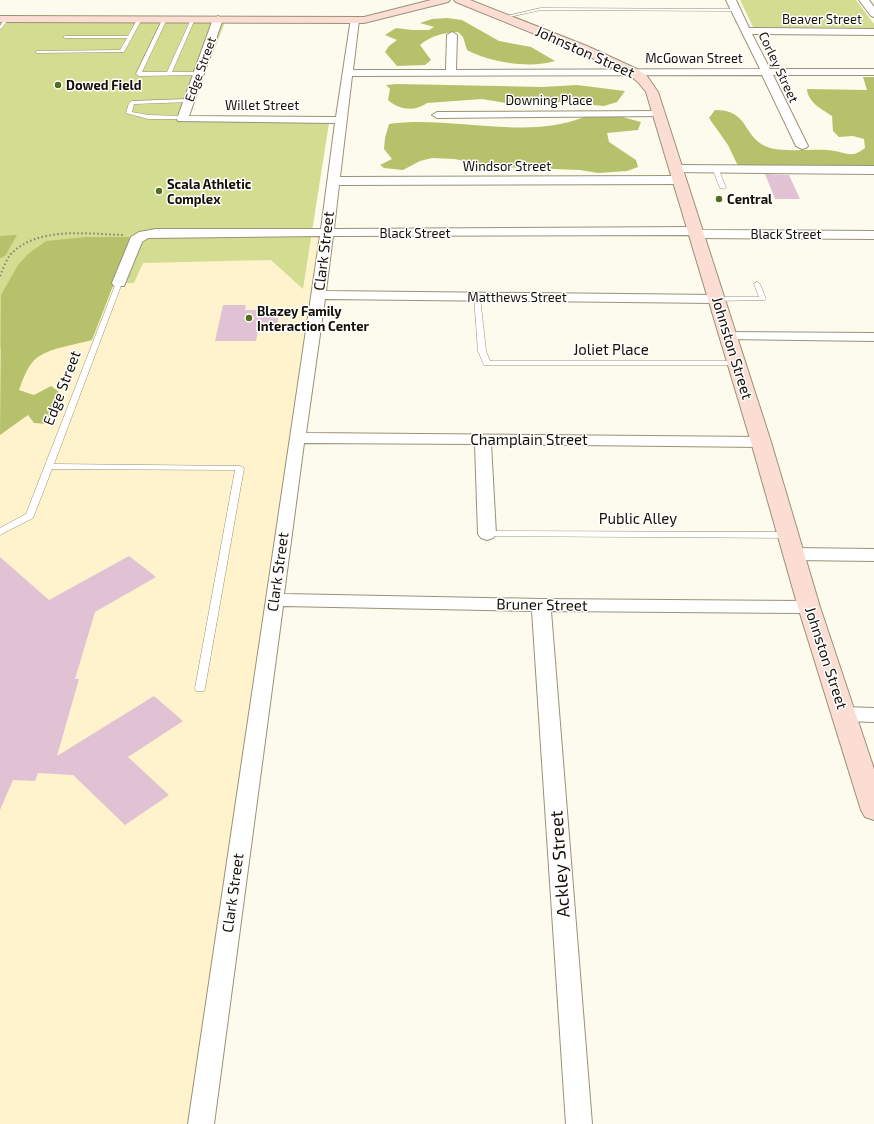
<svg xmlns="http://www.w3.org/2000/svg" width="874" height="1124" viewBox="0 0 874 1124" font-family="'Exo 2',sans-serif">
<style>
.built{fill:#fef3cd}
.green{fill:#d2dd91}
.forest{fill:#b6c26b}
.building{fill:#e0c2d4}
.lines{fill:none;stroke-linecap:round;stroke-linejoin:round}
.lane-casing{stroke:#9a9276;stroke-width:1}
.street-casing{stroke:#9a9276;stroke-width:2}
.secondary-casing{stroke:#9a9276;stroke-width:2}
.path{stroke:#848176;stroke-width:2;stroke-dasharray:1.5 2.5;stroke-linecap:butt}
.lane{fill:#fff;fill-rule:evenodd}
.street{fill:#fff;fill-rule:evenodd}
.secondary{fill:#fcddd4;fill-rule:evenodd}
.poi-dot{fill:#536d1f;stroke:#fff;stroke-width:1.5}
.labels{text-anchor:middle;stroke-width:3;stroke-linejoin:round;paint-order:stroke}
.far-street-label{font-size:13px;fill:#141107;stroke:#fff}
.far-poi-label{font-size:13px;font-weight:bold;fill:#141107;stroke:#fff;text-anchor:start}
.street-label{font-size:15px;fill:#141107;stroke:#fff}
.near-street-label{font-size:18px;fill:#141107;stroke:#fff}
</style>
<rect width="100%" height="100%" fill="#fdfaee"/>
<path class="built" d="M326 233 201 1124H0V350L136 240Z"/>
<path class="green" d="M740 0H856L874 24V28L753 27Z
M0 22H225L187 120 329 123 303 289 271 260 143 263 134 283 31 284 0 350Z"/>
<path class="forest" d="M447 18 462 20 499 41 531 47 555 61C530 69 489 62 467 50L463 37 458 32C443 33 432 35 420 45L431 60 425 65 397 66 385 52 389 46 397 40 385 35 396 28 412 30H429L434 27 420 23 432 19Z
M863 77H874V166H738L728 145 709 118 715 110C749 110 742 135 765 146 780 153 810 149 827 150 836 150 845 155 854 154 858 153 862 150 865 148L864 139 853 136 839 137 833 131 832 116C822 109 808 103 807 89L867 90Z
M397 84 542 87 577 85 625 91 617 102 604 106 559 102 512 104 482 99 427 103C415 112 399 110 388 100L390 89 386 85Z
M584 117H622L641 122 638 130 607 133 609 142 636 160 638 167 627 171 598 173 580 170 503 167 454 159 432 158 420 161 403 170 384 168 380 165 392 159 384 149 385 138 389 124C451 115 526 141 584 117Z
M17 235 5 256 0 258V236Z
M86 237H129L130 242 92 340C75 345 53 347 38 357 28 364 23 379 19 390L34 395 51 386 59 392 47 424 34 423 28 415 0 435 1 295 18 265 28 254 46 241Z"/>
<path class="building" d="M765 174 789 175 800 199H775Z
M223 305H246L245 310H280L277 325 259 326 256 341H215Z
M129 556 156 577 95 612 75 679H79L57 756 154 696 183 721 128 757 169 795 125 825 73 775 38 773 35 781 13 780 0 810V557L49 600Z"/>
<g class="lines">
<defs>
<path id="lane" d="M541 8 736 9 738 10 736 11 541 10 505 18 503 17Z
M5 18 9 19 0 30V26Z
M138 18 142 19 124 52 37 53 35 52 37 51 120 50 127 38H65L63 37 65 36H128Z
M163 18 167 19 142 72H167L191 19 193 18 195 19 172 72H198L200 73V75L139 76 136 74Z
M188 99 191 101 190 102 134 104 132 112 148 115 185 116V118L183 119H148L126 113 129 103 132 101Z
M714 169 719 170 726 188 725 189 720 188 713 170Z
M119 281 122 283 54 464 240 466 244 468 205 688 204 691H196L195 688 235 470 52 469 33 518 0 535V528L26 514 116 283Z
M757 282 760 284 766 299 765 300 716 301 713 299 716 297H759L754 284Z
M477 295 480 297 486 351 490 361H736L740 363 736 365H484L478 351 474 297Z
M487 531 789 532 793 535 789 538 484 536 483 534 484 532Z"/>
<path id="street" d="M726 0H736L749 28 874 29V35L752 34 770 69H874V75H773L808 146 806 148 802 149 796 146 762 75 352 76 340 177 680 176 686 180 680 184 339 185 334 229 696 227 702 230 874 231V239L697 238 691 235 333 236 326 291 716 295 721 296 723 299 721 302 716 303 325 299 306 433 761 437 767 439 769 442 767 445 761 447 491 444 496 534 493 538 487 540 481 538 478 534 475 444 304 443 284 594 541 599 809 601 816 603 818 607 816 611 809 613 551 611 592 1124H566L532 611 283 606 214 1124H188L320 236 148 238 142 242 124 286H114L112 283 131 237 139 232 156 229H321L335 123 178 121 177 119 213 19 218 16 223 19 189 116 336 117 351 18 354 17 359 20 353 70H446L447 35 452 32 457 35 456 70 760 69Z
M859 0H869L874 7V17L871 16Z
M660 111 665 114 664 116 437 118 432 115 437 112Z
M677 165 874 166V174L673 172 671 169Z
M727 332 874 333V341L722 339 720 336 722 333Z
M795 548 874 549V561L795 560 789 558 786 554 789 550Z
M844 707 874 708V722L844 721 837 719 834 714 837 709Z"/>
<path id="secondary" d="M431 0H450L448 2 364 23 0 22V16L364 17Z
M454 0H470L587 46 637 69 647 76 658 92 771 442 820 607 874 769V820L865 817 861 810 798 607 751 442 646 92 638 82 629 75 579 52 456 2Z"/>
</defs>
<use href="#lane" class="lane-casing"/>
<use href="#street" class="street-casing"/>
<use href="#secondary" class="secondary-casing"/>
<path class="path" d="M0 276C3 269 6 260 11 254 38 226 88 234 123 235"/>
<use href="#lane" class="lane"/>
<use href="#street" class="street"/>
<use href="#secondary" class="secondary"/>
</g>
<g class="poi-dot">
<circle cx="58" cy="85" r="4"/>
<circle cx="159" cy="191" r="4"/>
<circle cx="719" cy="199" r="4"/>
<circle cx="249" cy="318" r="4"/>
</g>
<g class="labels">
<g class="far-street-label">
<text x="822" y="24">Beaver Street</text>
<text x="694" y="63">McGowan Street</text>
<text transform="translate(779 67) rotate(65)" y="5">Corley Street</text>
<text transform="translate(200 69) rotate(-70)" y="5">Edge Street</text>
<text x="549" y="105">Downing Place</text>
<text x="262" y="110">Willet Street</text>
<text x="507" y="171">Windsor Street</text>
<text x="415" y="238">Black Street</text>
<text x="786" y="239">Black Street</text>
<text x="517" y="302">Matthews Street</text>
</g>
<g class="far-poi-label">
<text x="66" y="90">Dowed Field</text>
<text x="167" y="189">Scala Athletic<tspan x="167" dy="15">Complex</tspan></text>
<text x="727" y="204">Central</text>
<text x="257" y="316">Blazey Family<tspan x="257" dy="15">Interaction Center</tspan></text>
</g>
<g class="street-label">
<text transform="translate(585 52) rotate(24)" y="5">Johnston Street</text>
<text transform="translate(324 251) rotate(-83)" y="5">Clark Street</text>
<text transform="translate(732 348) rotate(73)" y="5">Johnston Street</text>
<text x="611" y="355">Joliet Place</text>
<text transform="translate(62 388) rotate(-69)" y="5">Edge Street</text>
<text x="529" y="445">Champlain Street</text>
<text x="638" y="524">Public Alley</text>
<text transform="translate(278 572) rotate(-82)" y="5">Clark Street</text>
<text transform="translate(542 605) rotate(1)" y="5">Bruner Street</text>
<text transform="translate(826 658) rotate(72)" y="5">Johnston Street</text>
<text transform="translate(233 893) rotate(-82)" y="5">Clark Street</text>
</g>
<g class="near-street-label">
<text transform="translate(560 864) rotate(-94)" y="6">Ackley Street</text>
</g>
</g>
</svg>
